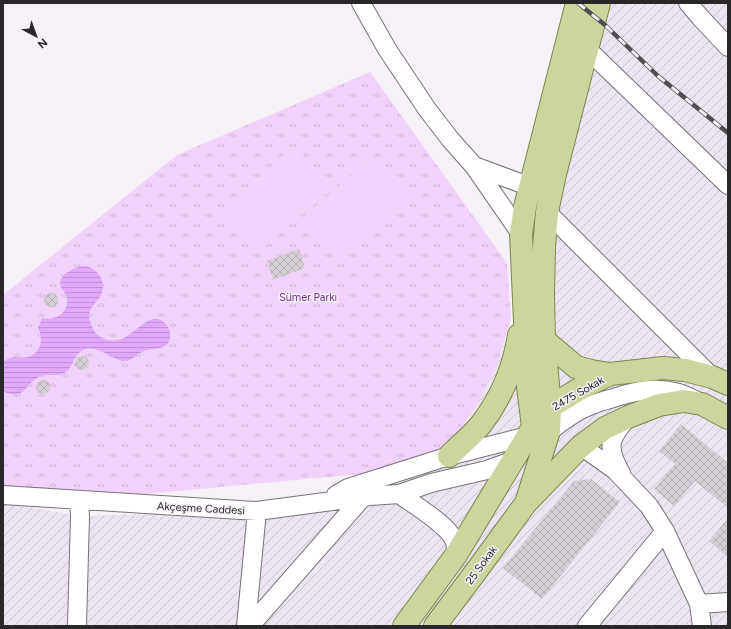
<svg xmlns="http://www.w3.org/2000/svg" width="731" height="629" viewBox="0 0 731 629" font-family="Figtree,sans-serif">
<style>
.industrial{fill:url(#industrial-furrows)}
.park{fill:url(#park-tufts)}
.garden{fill:#f0d2fc}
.water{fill:url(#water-rules)}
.building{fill:url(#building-cross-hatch)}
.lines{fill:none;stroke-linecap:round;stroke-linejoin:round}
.minor-casing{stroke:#777378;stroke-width:20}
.major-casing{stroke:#7c874c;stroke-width:24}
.minor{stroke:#fff;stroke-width:18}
.major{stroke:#cbd69f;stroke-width:22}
.rail-casing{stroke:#504e51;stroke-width:4.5}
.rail{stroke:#f5f1f6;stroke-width:3;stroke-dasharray:9;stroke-linecap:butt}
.labels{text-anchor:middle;stroke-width:3;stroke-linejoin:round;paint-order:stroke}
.park-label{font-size:11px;fill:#76318e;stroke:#f5f1f6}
.street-label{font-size:11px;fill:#29272a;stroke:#f5f1f6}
</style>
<defs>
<pattern id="industrial-furrows" width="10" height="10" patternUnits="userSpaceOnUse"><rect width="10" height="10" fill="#ede4f1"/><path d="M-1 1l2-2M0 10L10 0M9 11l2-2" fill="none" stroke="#cbc4cf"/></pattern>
<pattern id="park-tufts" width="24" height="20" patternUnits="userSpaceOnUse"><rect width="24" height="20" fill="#f0d2fc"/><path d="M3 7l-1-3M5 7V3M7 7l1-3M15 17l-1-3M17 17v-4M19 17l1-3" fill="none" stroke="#ceb4d8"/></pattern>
<pattern id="water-rules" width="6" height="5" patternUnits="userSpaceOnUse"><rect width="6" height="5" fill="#e3a9f9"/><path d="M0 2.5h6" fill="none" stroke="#c391d6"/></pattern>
<pattern id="building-cross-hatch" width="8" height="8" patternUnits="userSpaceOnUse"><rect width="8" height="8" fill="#d3cfd5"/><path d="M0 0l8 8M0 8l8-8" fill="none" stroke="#b5b2b7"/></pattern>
</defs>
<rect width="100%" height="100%" fill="#f5f1f6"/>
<path class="industrial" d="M599 3H728V626H3V503L80 516 257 511 324 502 449 456 524 305 535 168Z"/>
<path class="park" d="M370 72 507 263 511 319 496 367 477 404 459 432 437 452 371 473 79 500 3 491V295L177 155Z"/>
<path class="garden" d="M294 146 331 187 259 251 223 210Z
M373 156 409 197 337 260 301 219Z"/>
<path class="water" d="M84 266C96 267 106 279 102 292 98 304 85 307 91 324 93 331 98 337 105 339 131 349 145 307 164 322 167 325 169 328 170 332 172 352 154 347 144 351 136 354 132 362 123 361 111 359 99 346 86 349 74 352 75 364 67 371 59 378 50 373 41 376 26 381 25 403 3 391V362C13 354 18 359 28 357 41 353 44 339 38 328L42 318C56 322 72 311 66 295 65 291 60 288 60 284 60 274 75 267 84 266Z"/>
<path class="building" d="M299 249 305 268 273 280 267 261Z
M44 300a7 7 0 1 1 14 0a7 7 0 1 1-14 0Z
M75 363a7 7 0 1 1 14 0a7 7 0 1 1-14 0Z
M36 387a7 7 0 1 1 14 0a7 7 0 1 1-14 0Z
M681 424 728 463V508L695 481 674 506 654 489 675 464 659 451Z
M591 479 620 502 542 599 503 568 574 481Z
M728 518V557L709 541Z"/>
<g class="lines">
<defs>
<path id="minor" d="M361 3 387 49 427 109 450 139 474 166 521 234
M688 3 700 17 728 47
M587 49 728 185
M474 166 531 187
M547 212 712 377
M541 438C555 427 570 414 587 407 594 404 602 401 610 399 640 389 666 384 695 400
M581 446 615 470 649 506 665 531 699 604 702 626
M621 473C606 447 609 439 628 417
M399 494C413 504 450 526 455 542 456 546 456 551 456 555
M3 495 257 511 370 496 399 494 431 483 487 470 512 461 518 456
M336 495 348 488 449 456 528 436
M699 604 728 602
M77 626 80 516 79 500
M246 626 257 511
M250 626 363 497
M587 626 665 531"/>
<path id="major" d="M544 340 576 367 591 371 610 374
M533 427 528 387 521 234 525 207 577 3
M449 456C460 445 473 435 482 423 501 398 514 367 519 335
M526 503 549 431 550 407 544 340 543 295 544 247 547 212 555 174 599 3
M404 626 456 555 533 427 550 407 581 388 610 374 663 368 685 370 712 377 728 384
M435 626 477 570 526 503 581 446 605 428 628 417 659 405 684 401 702 404 728 418"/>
</defs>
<use href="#minor" class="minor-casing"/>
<use href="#major" class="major-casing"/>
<use href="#minor" class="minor"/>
<use href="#major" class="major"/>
<defs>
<path id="rail" d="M578 3 605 25 658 76 728 133"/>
</defs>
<use href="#rail" class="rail-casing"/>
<use href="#rail" class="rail"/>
</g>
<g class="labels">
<g class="park-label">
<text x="308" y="301">Sümer Parkı</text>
</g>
<g class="street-label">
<text transform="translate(578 393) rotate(-30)" y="4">2475 Sokak</text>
<text transform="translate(201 508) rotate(3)" y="4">Akçeşme Caddesi</text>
<text transform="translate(481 565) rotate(-54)" y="4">25 Sokak</text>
</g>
</g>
<rect width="731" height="629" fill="none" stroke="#29272a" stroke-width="8"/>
<g transform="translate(36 36) rotate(139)" stroke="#f5f1f6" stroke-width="3" paint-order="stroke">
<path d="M0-3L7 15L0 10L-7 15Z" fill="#29272a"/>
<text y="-6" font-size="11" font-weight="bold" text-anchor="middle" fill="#29272a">N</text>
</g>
</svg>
